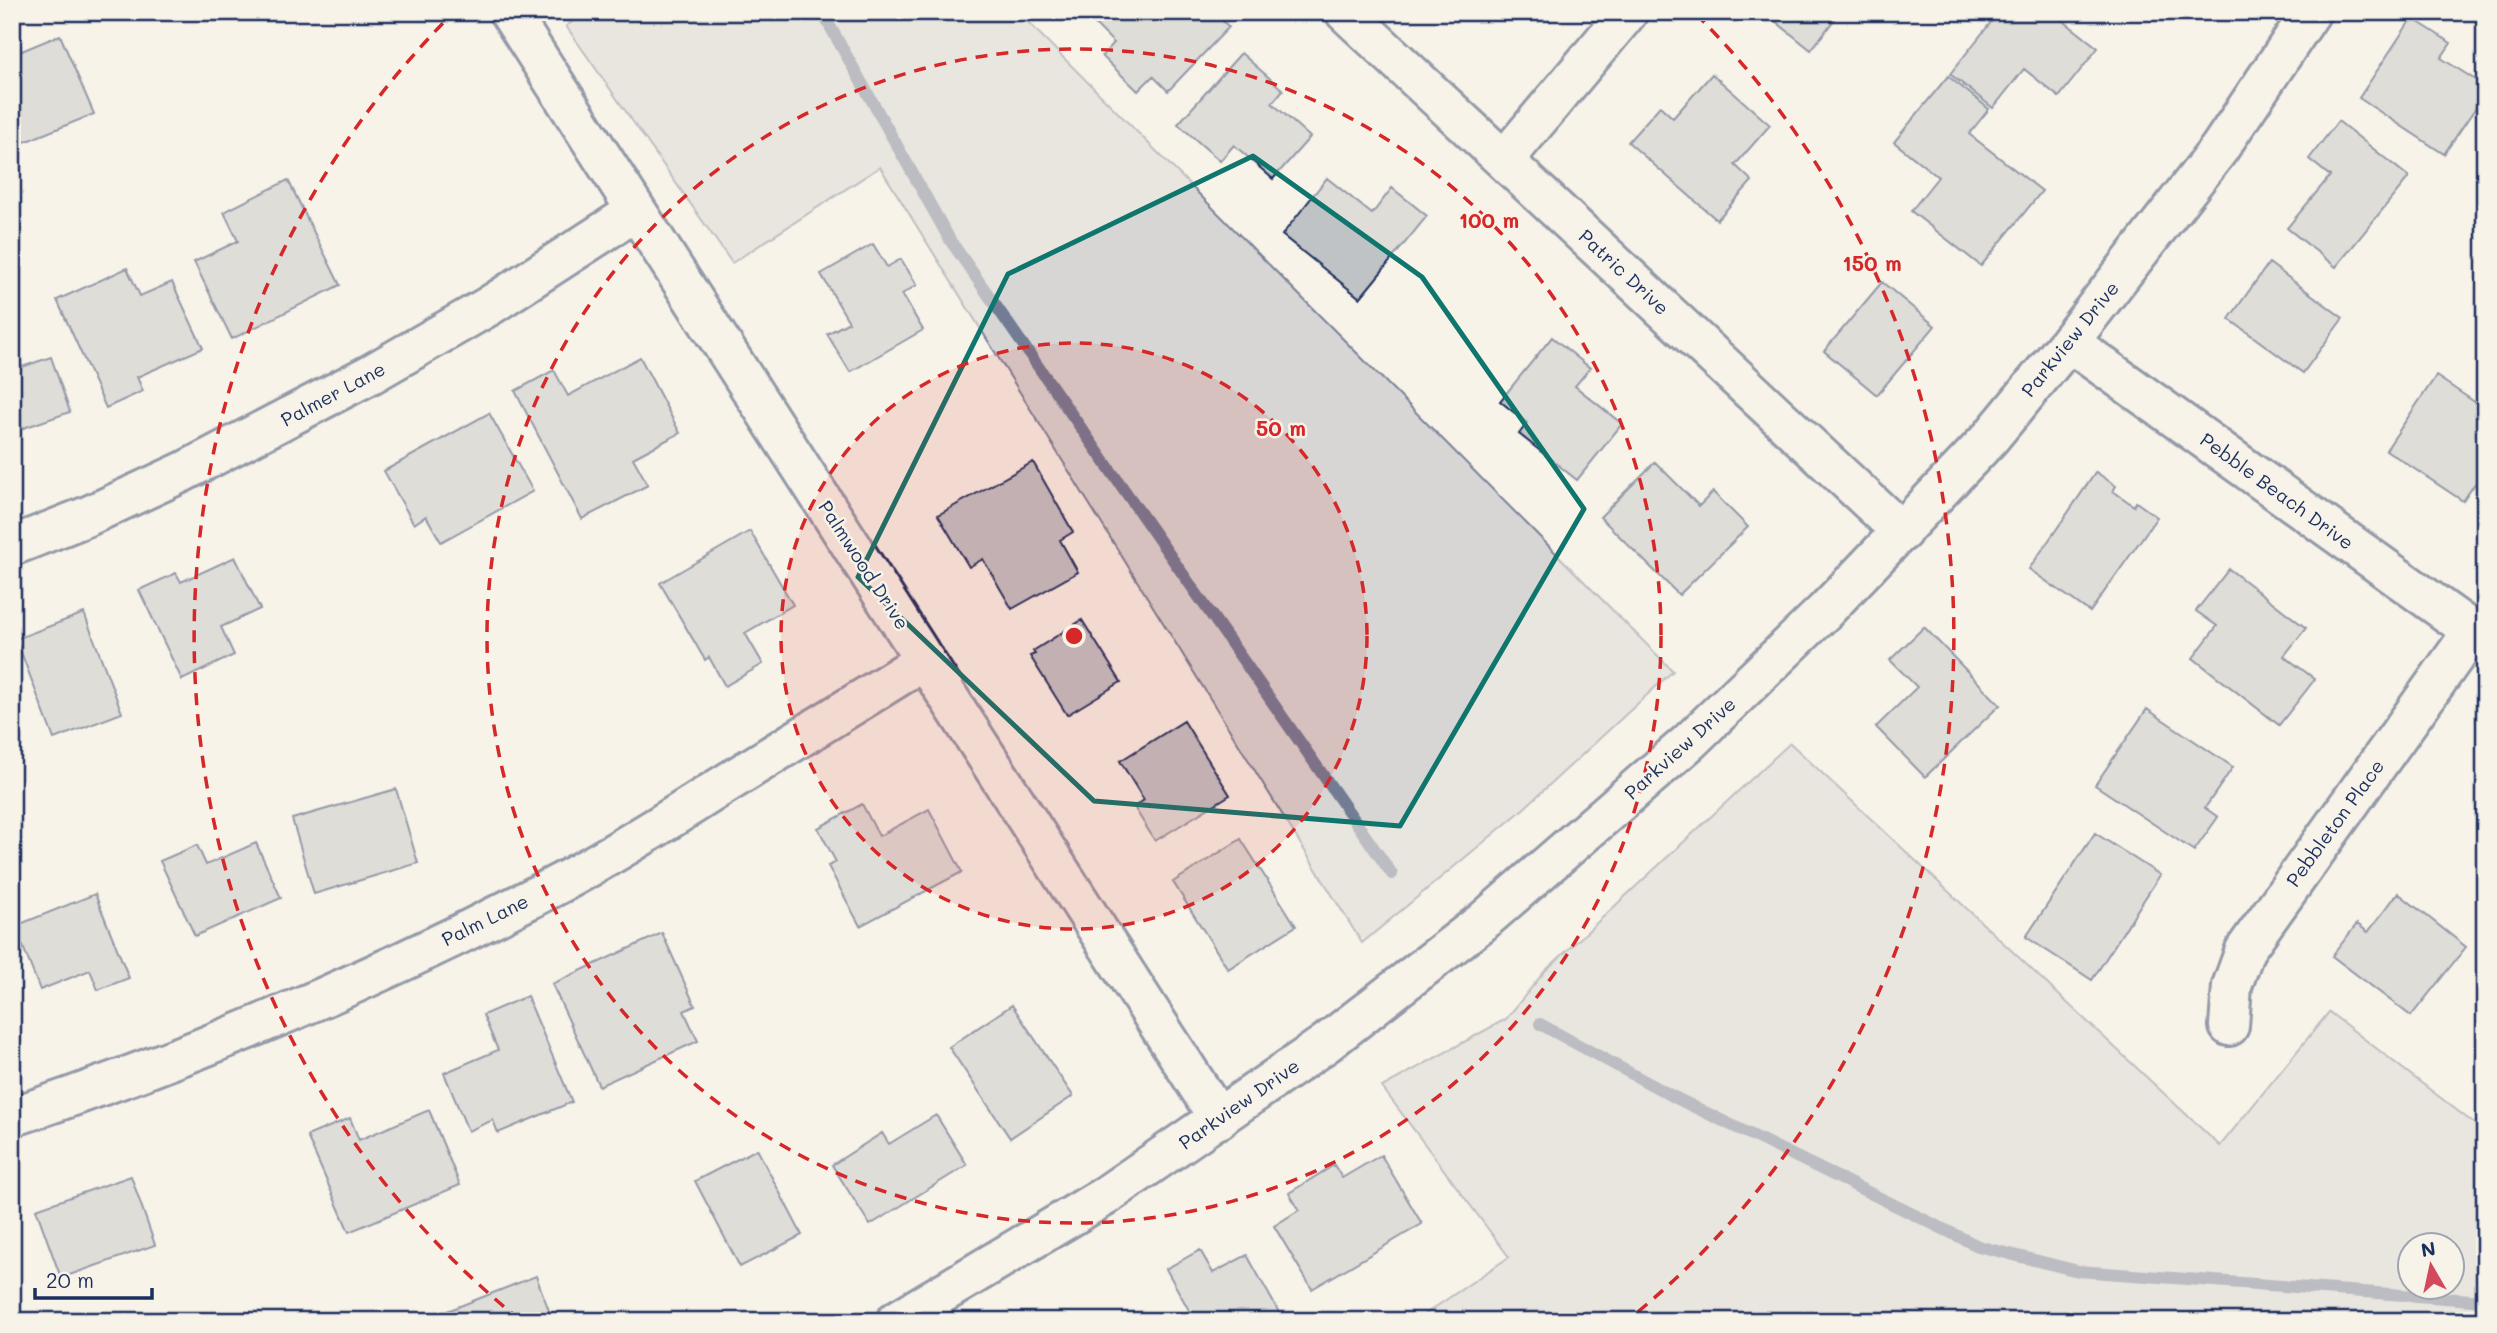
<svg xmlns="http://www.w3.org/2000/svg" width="2497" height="1333" viewBox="0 0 2497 1333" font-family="Mali,sans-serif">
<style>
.green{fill:#d7d6d4;stroke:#798299;stroke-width:2;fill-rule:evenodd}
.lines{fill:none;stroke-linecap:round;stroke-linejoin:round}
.stream{stroke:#727c95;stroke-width:12}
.building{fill:#c0c3c5;stroke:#1b2f5e;stroke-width:2}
.minor-casing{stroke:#1b2f5e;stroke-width:44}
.tertiary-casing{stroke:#1b2f5e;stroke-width:44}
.minor{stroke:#f7f3e8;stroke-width:38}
.tertiary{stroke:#f7f3e8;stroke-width:38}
.marked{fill:none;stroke:#0f766e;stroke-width:5;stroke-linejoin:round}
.ring{fill:none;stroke:#d62828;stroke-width:3.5;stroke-dasharray:12 9}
.labels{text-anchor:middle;stroke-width:5;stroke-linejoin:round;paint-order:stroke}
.street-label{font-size:19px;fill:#1b2f5e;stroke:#f7f3e8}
.centre{fill:#d62828;stroke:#f7f3e8;stroke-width:3.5}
.ring-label{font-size:21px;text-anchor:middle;font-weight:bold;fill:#d62828;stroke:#f7f3e8;stroke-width:5;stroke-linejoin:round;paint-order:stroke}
</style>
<rect width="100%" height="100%" fill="#f7f3e8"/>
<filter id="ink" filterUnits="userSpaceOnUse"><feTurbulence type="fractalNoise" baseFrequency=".0143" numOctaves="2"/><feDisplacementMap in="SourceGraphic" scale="14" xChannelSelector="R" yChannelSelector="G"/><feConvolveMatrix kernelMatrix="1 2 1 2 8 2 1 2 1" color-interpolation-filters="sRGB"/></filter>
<g filter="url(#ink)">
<path class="green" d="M587 12H1018L1673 671 1520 812 1362 943 880 167 732 263 566 26Z
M1790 743 2220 1146 2329 1012 2485 1132V1321H1415L1509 1257 1382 1087 1506 1019 1545 971ZM2410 1246H2452V1288H2410Z"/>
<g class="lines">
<path class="stream" d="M822 12 950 240 1392 874
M1540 1024 1676 1098 1978 1246 2078 1271 2485 1301"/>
</g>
<path class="building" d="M1103 12H1168L1177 21 1185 12H1213L1229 27 1168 91 1153 76 1138 91 1102 56 1114 43 1093 22Z
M1764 12H1840L1811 50Z
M1999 12H2052L2098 48 2059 97 2024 69 1993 108 1950 74Z
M2412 18 2451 43 2441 58 2485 86V94L2444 154 2359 98Z
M60 35 94 114 12 147V55Z
M1241 53 1283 90 1272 103 1310 137 1273 179 1234 145 1220 161 1178 124Z
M1712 74 1770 125 1735 165 1752 181 1717 220 1628 142 1660 106 1673 118Z
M1948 76 1989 109 1969 134 2042 191 1981 266 1911 211 1938 177 1894 142Z
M2338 121 2409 177 2336 267 2287 228 2330 176 2309 159Z
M1327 178 1372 214 1392 188 1427 216 1360 298 1282 235Z
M288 180 340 285 232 339 194 262 238 241 224 212Z
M873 244 887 267 901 259 917 285 902 294 923 330 850 372 827 334 849 322 821 274Z
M2269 263 2343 318 2303 373 2229 319Z
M127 268 140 296 172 282 203 348 137 377 143 391 106 408 57 300Z
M1882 282 1935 326 1877 395 1824 351Z
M1552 337 1590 368 1575 386 1622 424 1577 480 1519 434 1527 423 1500 401Z
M16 352 22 367 51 357 70 412 12 432V353Z
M640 357 680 433 633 458 648 485 582 519 515 391 554 370 568 396Z
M2436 376 2485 409V469L2463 501 2386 450Z
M489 413 533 491 441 542 426 516 414 524 384 471Z
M1033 462 1073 532 1060 540 1078 572 1012 609 983 559 969 567 938 515Z
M1655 462 1699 506 1713 492 1748 527 1679 595 1600 517Z
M2096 472 2116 486 2113 491 2134 506 2136 502 2157 517 2090 612 2029 569Z
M750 531 793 605 745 633 763 664 725 686 709 657 705 660 660 583Z
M235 557 260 609 221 627 234 655 182 680 139 590 176 573 181 582Z
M2229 569 2306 628 2284 656 2315 679 2279 725 2193 658 2217 626 2196 611Z
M84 613 122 713 54 739 16 639Z
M1082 620 1121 682 1067 715 1030 656 1035 654 1033 651Z
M1924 627 2000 705 1925 777 1876 727 1917 687 1890 660Z
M2147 709 2233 767 2205 808 2218 817 2194 851 2095 785Z
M1184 721 1230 795 1155 841 1134 807 1144 800 1120 761Z
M396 789 418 863 314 894 292 819Z
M862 804 879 836 929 809 962 872 860 926 828 866 836 862 818 828Z
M2095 833 2160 875 2092 980 2026 937Z
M1241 839 1296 926 1228 969 1173 882Z
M256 843 281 898 195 936 160 861 197 845 206 865Z
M2398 893 2466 947 2411 1016 2332 956 2357 924 2368 932Z
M95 894 129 978 98 990 90 970 40 990 15 926Z
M662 933 695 1006 684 1011 698 1041 599 1086 552 984Z
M527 996 572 1102 498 1133 493 1120 468 1131 444 1073 498 1050 483 1015Z
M1012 1005 1073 1096 1010 1138 949 1047Z
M429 1110 460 1185 349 1232 307 1136 350 1118 359 1140Z
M936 1115 967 1165 870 1225 832 1165 882 1133 889 1144Z
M757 1149 802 1235 740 1267 695 1181Z
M1381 1155 1422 1224 1312 1289 1274 1226 1299 1210 1289 1193 1334 1165 1342 1178Z
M131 1176 155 1245 61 1278 36 1209Z
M1200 1250 1213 1273 1247 1255 1281 1316 1273 1321H1195L1166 1269Z
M536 1276 553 1321H434L432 1317Z"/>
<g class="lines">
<defs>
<path id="minor" d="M509 12 1219 1119
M1345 12 1902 532
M1505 159 1628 12
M2069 342 2485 640
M12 546 88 516 183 472 371 374 489 306 636 211
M2229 1026 2232 986 2245 950 2472 632
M12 1117C204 1053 391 973 570 878 619 851 667 821 714 791 785 747 855 704 925 660"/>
<path id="tertiary" d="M896 1321 1105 1196 1325 1044 1481 923 1688 743 1825 611 1990 438 2069 342 2219 149 2311 12"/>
</defs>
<use href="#minor" class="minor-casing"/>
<use href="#tertiary" class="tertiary-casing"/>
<use href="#minor" class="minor"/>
<use href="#tertiary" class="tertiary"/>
</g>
</g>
<path d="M0 0H2497V1333H0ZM1253 156 1422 277 1584 509 1400 826 1094 801 858 577 1008 274Z" fill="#f7f3e8" fill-opacity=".55" fill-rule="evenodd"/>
<path class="marked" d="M1253 156 1422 277 1584 509 1400 826 1094 801 858 577 1008 274Z"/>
<circle cx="1074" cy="636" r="293" fill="#d62828" fill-opacity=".12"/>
<g class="ring">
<circle cx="1074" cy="636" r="293"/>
<circle cx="1074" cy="636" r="587"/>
<path d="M520 1320A880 880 0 0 1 452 14M1696 14A880 880 0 0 1 1628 1320"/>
</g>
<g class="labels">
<g class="street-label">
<text transform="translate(1624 272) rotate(43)" y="7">Patric Drive</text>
<text transform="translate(2070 339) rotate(-51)" y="7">Parkview Drive</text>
<text transform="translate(333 394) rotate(-28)" y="7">Palmer Lane</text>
<text transform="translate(2277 491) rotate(36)" y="7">Pebble Beach Drive</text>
<text transform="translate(864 565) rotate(57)" y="7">Palmwood Drive</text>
<text transform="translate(1680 748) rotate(-42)" y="7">Parkview Drive</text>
<text transform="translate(2335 823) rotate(-54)" y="7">Pebbleton Place</text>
<text transform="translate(485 920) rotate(-26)" y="7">Palm Lane</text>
<text transform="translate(1239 1104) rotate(-35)" y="7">Parkview Drive</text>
</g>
</g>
<circle cx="1074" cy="636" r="10" class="centre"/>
<g class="ring-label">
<text x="1489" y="228">100 m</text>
<text x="1872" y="271">150 m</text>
<text x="1281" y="436">50 m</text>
</g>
<rect width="2497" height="1333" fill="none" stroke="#f7f3e8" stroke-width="42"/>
<rect x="21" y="21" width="2455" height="1291" fill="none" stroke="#1b2f5e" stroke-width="2.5" filter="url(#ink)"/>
<g transform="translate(2431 1266) rotate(351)"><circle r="33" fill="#f7f3e8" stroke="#9fa5b1" stroke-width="2"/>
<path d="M0-5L12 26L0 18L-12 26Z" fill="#d1495b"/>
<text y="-10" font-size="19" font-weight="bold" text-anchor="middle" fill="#1b2f5e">N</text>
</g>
<path d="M35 1288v10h117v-10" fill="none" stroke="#1b2f5e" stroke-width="3.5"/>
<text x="46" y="1288" font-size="21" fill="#1b2f5e" stroke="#f7f3e8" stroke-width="5" paint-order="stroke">20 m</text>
</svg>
